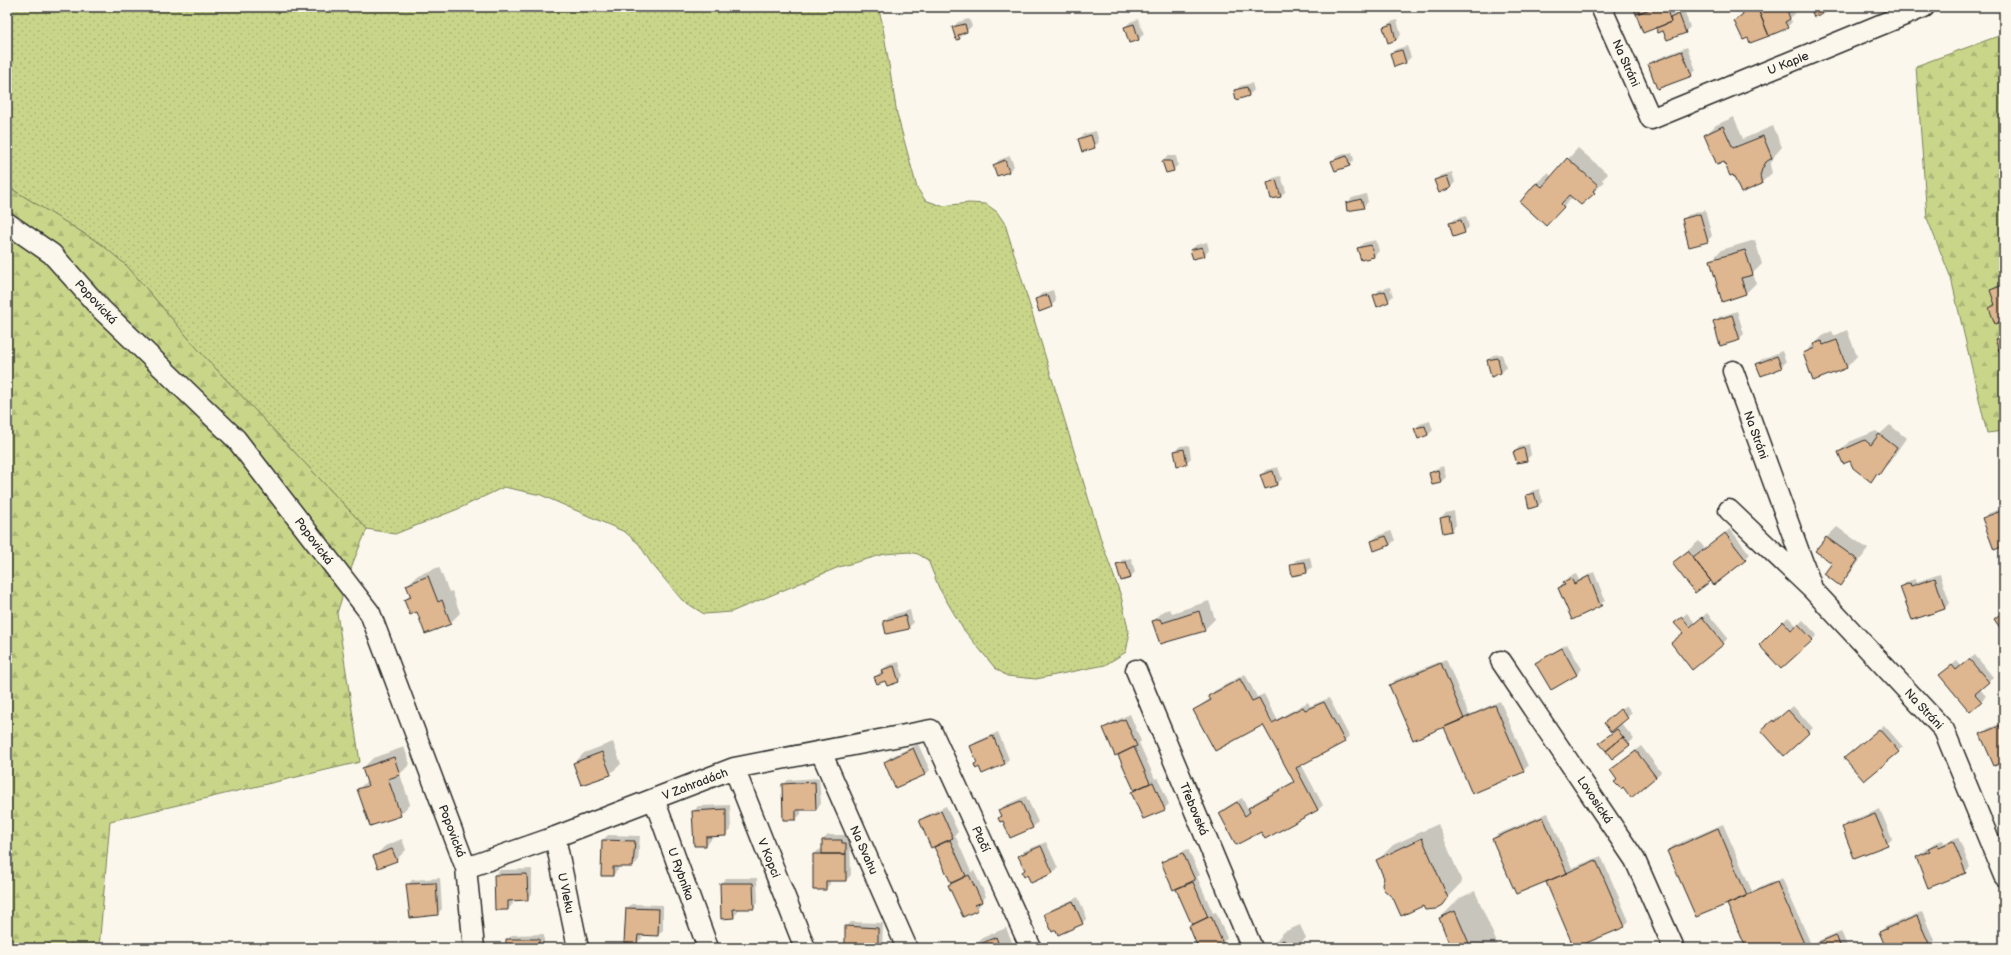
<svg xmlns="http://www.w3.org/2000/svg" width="2011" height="955" viewBox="0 0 2011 955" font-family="'Balsamiq Sans',sans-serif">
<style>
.grass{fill:url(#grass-dots);stroke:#7a805a}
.forest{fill:url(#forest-firs);stroke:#7a805a}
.shadow{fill:#0003}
.building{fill:#deb68f;stroke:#2b2b2b}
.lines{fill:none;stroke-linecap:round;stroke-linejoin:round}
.street-casing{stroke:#2b2b2b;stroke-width:23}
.street{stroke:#fbf7ec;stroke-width:20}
.labels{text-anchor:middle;stroke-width:3;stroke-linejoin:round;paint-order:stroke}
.street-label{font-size:12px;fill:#2b2b2b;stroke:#fbf7ec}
</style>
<defs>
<pattern id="grass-dots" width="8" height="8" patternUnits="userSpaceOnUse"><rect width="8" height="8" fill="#c9d68a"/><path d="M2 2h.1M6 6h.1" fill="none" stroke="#adb877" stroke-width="1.8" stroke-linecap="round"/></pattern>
<pattern id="forest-firs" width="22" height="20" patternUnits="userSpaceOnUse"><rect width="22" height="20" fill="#c9d68a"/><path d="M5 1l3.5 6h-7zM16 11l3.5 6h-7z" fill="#adb877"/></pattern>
</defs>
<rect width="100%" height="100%" fill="#fbf7ec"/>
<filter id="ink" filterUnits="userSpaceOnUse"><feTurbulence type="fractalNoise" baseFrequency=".025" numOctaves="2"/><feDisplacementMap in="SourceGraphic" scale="8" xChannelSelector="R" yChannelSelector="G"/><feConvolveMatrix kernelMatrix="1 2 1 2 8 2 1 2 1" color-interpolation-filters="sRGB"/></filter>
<g filter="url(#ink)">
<path class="grass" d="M7 7H878L882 22 897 114 917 188 925 200 942 206 969 203 986 204 997 212 1005 224 1102 543 1121 596 1127 624 1129 637 1126 652 1105 665 1036 679 1007 676 995 668 963 629 939 588 928 560 918 554 909 552 885 554 839 567 731 612 704 614 682 600 651 563 639 544 625 532 541 495 504 487 458 509 395 534 367 529 202 354 127 266 101 244 7 186Z"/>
<path class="forest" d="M2004 34V431L1987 433 1951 278 1927 218 1916 66Z
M7 186 101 244 127 266 202 354 367 529 354 560 337 613 360 762 110 821 99 948H7Z"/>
<path class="shadow" d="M1634 7H1672L1675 14 1684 10 1690 27 1685 32 1664 29 1659 32 1657 27Z
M1741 7H1792L1795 13 1790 18 1792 22 1787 27 1751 42 1749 36 1735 21 1744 13Z
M969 19 972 26 959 38 953 27 958 22Z
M1138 19 1144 34 1139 39 1130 41 1125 27 1130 22Z
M1397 20 1401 35 1396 40 1389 42 1384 28 1389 23Z
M1407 46 1411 57 1406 62 1391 54 1396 49Z
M1687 47 1696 70 1691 75 1649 65 1654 60Z
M1252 83 1254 90 1249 95 1235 91 1240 86Z
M1734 117 1743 139 1773 126 1782 147 1775 155 1770 165 1772 173 1761 183 1733 173 1705 135 1716 125Z
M1096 131 1099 142 1094 147 1079 139 1084 134Z
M1578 148 1608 174 1602 180 1604 182 1594 192 1573 197 1556 214 1534 185 1548 173 1552 177Z
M1352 152 1354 160 1349 165 1333 161 1337 156Z
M1010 156 1014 166 1009 171 998 175 994 165 999 160Z
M1168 156H1176L1178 165 1173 170 1163 161Z
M1452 172 1455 182 1451 187 1435 180 1440 176Z
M1281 176 1286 191 1281 196 1272 197 1268 183 1273 178Z
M1366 194 1368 202 1363 207 1347 203 1352 198Z
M1705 210 1712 236 1707 241 1683 220 1688 215Z
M1466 216 1469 227 1464 232 1450 224 1455 219Z
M1376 240 1379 251 1374 256 1359 248 1363 243Z
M1755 240 1762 264 1753 273 1756 283 1746 293 1711 261 1721 250Z
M1207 242 1209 250 1205 255 1191 250 1196 245Z
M2004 283V329L2001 321 1990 308 1995 302 1991 291 1996 286Z
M1390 287 1393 296 1388 301 1374 295 1379 290Z
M1053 290 1056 301 1051 306 1036 299 1041 294Z
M1737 311 1744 334 1739 339 1714 322 1719 317Z
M1847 330 1857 356 1847 367 1814 379 1804 353 1825 334 1832 331 1834 336Z
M2004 333V363L1996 340Z
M1782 351 1786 362 1781 367 1757 364 1762 359Z
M1502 354 1506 368 1501 373 1492 375 1488 360 1493 355Z
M1430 421 1433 430 1428 435 1415 429 1420 424Z
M1890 425 1906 438 1889 463 1870 480 1850 460 1839 452 1849 442 1876 431 1880 434Z
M1529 444 1531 455 1526 460 1514 452 1519 447Z
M1189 445 1191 458 1186 463 1175 451 1180 446Z
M1443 466 1446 477 1441 482 1433 484 1430 474 1435 469Z
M1278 467 1282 479 1277 484 1265 488 1261 475 1266 470Z
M1539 489 1543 501 1538 506 1527 496 1532 491Z
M2004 508V545L1984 518 1989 513Z
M1454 511 1456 525 1452 530 1441 518 1446 513Z
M1837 527 1868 549 1850 574 1839 584 1826 538Z
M1730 529 1750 554 1745 559 1711 580 1673 563 1699 541 1705 549Z
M1391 531 1395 540 1390 545 1372 541 1377 536Z
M1310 557 1312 567 1307 572 1291 565 1296 560Z
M1131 558 1135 572 1130 577 1117 565 1122 560Z
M439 567 449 592 452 591 460 613 450 623 418 611 405 600 411 594 407 585 418 575Z
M1594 572 1605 600 1600 605 1573 618 1559 588 1569 577 1576 574 1579 580Z
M1940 574 1950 603 1945 608 1913 619 1902 587 1906 582 1915 579 1916 582Z
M1209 601 1215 619 1204 630 1160 642 1153 621 1164 611 1170 609 1172 613Z
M910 610 913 623 908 628 884 621 889 616Z
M1687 613 1695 623 1707 613 1728 638 1723 643 1684 633 1675 623Z
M1788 617 1797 626 1803 620 1817 635 1812 640 1760 645Z
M1567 644 1582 669 1577 674 1552 689 1536 664 1541 659Z
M1975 655 1993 677 1980 689 1986 696 1981 701 1945 671 1957 661 1961 666Z
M1446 659 1469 715 1500 701 1528 766 1523 771 1444 726 1390 685 1395 680Z
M899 662 903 676 898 681 875 677 888 665Z
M1245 674 1257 697 1264 694 1277 719 1308 702 1310 706 1329 698 1349 736 1344 741 1301 764 1323 805 1318 810 1261 830 1220 813 1225 808 1242 798 1248 809 1254 803 1294 781 1264 723 1194 710 1211 698 1210 696 1214 691Z
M1626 705 1632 713 1621 723 1634 739 1612 757 1600 743 1612 732 1605 723Z
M1793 706 1813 728 1808 733 1767 726 1778 716 1780 718Z
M1130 714 1141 741 1139 743 1155 779 1158 778 1169 804 1164 809 1132 792 1134 790 1119 753 1104 728 1109 724Z
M2004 722V761L1982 734 1987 729Z
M1884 725 1903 747 1898 751 1850 753Z
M998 732 1009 759 1004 764 980 766 975 764 978 762 971 746 976 742Z
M613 742 621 764 610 774 574 763 584 753Z
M918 744 930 770 925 775 896 787 885 762 890 757Z
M1641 746 1661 772 1656 777 1618 779 1616 766Z
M404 747 410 764 400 774 410 804 400 815 358 789 367 781 363 768 373 758Z
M819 778 821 804 816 809H801V814L796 819 783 785 788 780Z
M1026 796 1038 822 1033 827 1011 837 1000 811 1004 806Z
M730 805 731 830 726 835H711V840L706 845 694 811 698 806Z
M946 806 958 832 955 835 971 872 974 871 986 896 977 909 949 885 952 883 935 846 920 821 925 816Z
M1880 809 1892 839 1887 844 1843 827 1848 822Z
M1548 813 1572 868 1601 856 1629 921 1624 926 1574 947 1546 881 1493 839 1498 834Z
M1438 824 1462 882 1438 907 1423 905 1385 878 1378 860 1393 845Z
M1723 824 1752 891 1782 878 1811 944 1841 931 1848 948H1747L1727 903 1668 851 1673 846Z
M608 835 640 836 638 861 633 866H618V870L613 875H602L603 840Z
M828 835H846V839H850L851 875 846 880H830V884L825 889 814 854 819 850 823 849V840Z
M1958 837 1970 867 1965 872 1917 857 1934 843 1943 840 1944 843Z
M402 839 406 850 396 860 375 856 385 846Z
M1046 842 1058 868 1053 873 1028 874 1020 856 1024 851Z
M1188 849 1200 875 1197 877 1213 913 1216 912 1227 938 1222 943 1211 948H1200L1190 926 1192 924 1177 887 1162 863 1167 858Z
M532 869V894L527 899 512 900 513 904 508 909 495 875 500 870Z
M440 878 442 909 437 914 408 885 412 880Z
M726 878H757L758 903 753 908H738V912L733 917 721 883Z
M1475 891 1499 948H1453L1440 918 1460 898Z
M1078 897 1087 918 1082 923 1045 915 1050 910Z
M632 904 663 905V930L658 935 642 934V938L637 943 627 908Z
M1922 912 1934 940 1930 945 1923 948H1887L1880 932 1885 927Z
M851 922 883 923 882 948H846V927Z
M1300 925 1306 938 1296 948H1269L1284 932Z
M1006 928 1015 948H972L982 938Z
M544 934V948H507V940L512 935Z
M1098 942 1100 948H1083Z"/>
<path class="building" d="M1633 7H1655L1636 14Z
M1655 7H1666L1671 22 1643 33 1636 14Z
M1740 7H1757L1769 36 1750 43 1748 38 1743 40 1734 21 1743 14Z
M1761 7H1786L1790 19 1785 22 1788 28 1769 36 1758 9Z
M1810 7H1831L1832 9 1814 17Z
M1679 14 1686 33 1667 40 1663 31 1658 33 1656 28 1671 22 1670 18Z
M965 24 967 32 958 35 960 39 956 40 952 27Z
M1134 24 1139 40 1129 43 1124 27Z
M1392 24 1396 40 1388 43 1383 27Z
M1402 50 1406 63 1394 67 1390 53Z
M1682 51 1692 76 1657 89 1648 64Z
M1247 87 1249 96 1236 100 1234 90Z
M1723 126 1733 148 1763 136 1772 158 1766 162 1762 169 1760 176 1762 184 1741 193 1733 175 1730 176 1724 162 1717 165 1704 135Z
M1091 135 1095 148 1082 152 1078 139Z
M1347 156 1350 166 1335 171 1331 161Z
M1567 158 1598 185 1593 191 1595 193 1581 205 1569 195 1561 204 1564 207 1546 226 1520 202 1534 185 1537 183 1542 187Z
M1005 160 1009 172 997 176 993 165Z
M1162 161H1171L1174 171 1166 173Z
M1447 176 1451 188 1439 193 1434 180Z
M1276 180 1281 197 1271 199 1267 183Z
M1361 199 1364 208 1347 211 1346 203Z
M1700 214 1708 242 1689 247 1682 219Z
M1461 220 1465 233 1453 237 1449 223Z
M1371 245 1374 257 1361 260 1357 248Z
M1202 247 1205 256 1193 259 1190 250Z
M1745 250 1753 275 1741 278 1746 294 1722 302 1710 260Z
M2004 285V332L2000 322 1995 324 1989 308 1995 305 1990 290Z
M1385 291 1389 302 1377 307 1373 295Z
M1048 295 1052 307 1039 312 1035 299Z
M1732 315 1740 340 1720 346 1713 321Z
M2004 335V366L1995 339Z
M1837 340 1847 368 1813 381 1803 353 1815 348 1813 344 1822 341 1823 345Z
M1777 356 1782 368 1761 376 1756 364Z
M1498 358 1501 373 1491 377 1487 360Z
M1425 426 1428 435 1418 439 1414 428Z
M1879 434 1897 448 1879 475 1877 473 1871 482 1853 468 1850 461 1843 464 1838 452 1865 440 1871 445Z
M1524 448 1527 461 1517 463 1513 452Z
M1184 449 1187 464 1177 466 1174 451Z
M1438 470 1441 483 1432 485 1429 473Z
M1273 471 1277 485 1265 489 1260 475Z
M1534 493 1538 506 1529 509 1526 495Z
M2004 510V546L1994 550 1982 518Z
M1449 516 1452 531 1443 533 1440 518Z
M1725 533 1746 560 1714 585 1693 558Z
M1386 536 1390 545 1374 551 1371 541Z
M1826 537 1858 560 1840 586 1824 574 1832 563 1815 551Z
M1688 551 1711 581 1695 593 1672 563Z
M1126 562 1131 578 1121 581 1116 564Z
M1305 562 1307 573 1292 576 1290 564Z
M428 576 438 602 442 600 451 624 425 634 417 612 410 615 404 600 411 597 406 585Z
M1589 576 1600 605H1603L1572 620 1558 588 1565 585 1563 582 1571 578 1574 584Z
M1935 578 1945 609 1912 620 1900 587 1910 583 1911 586Z
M1199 611 1205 631 1160 644 1152 621 1160 619 1162 623Z
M2004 611V632H2003L1994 619Z
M905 615 909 629 886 634 883 621Z
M1682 617 1690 627 1702 617 1724 644 1692 670 1671 643 1683 633 1674 623Z
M1783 621 1791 630 1798 624 1813 640 1781 669 1759 645Z
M1562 648 1577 675 1551 690 1535 663Z
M1969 659 1989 682 1975 694 1982 702 1970 712 1939 675 1952 665 1956 670Z
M1441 663 1464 719 1413 740 1389 685Z
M894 666 899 682 887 686 885 681 877 684 874 677 883 674 881 670Z
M1240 679 1252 701 1259 698 1272 723 1303 707 1305 710 1324 702 1345 742 1296 768 1318 810 1265 839 1261 832 1236 845 1219 813 1237 802 1245 816 1250 812 1248 808 1294 782 1263 725 1215 751 1193 710 1211 700 1208 696Z
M1495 705 1524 772 1472 794 1444 727Z
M1620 709 1628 718 1611 732 1604 723Z
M1788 710 1809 733 1784 756 1761 730 1773 720 1774 722Z
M1125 719 1137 746 1115 756 1103 728Z
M2004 724V762L1994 766 1980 734Z
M1617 729 1623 737 1606 751 1599 743Z
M1879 729 1899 752 1864 781 1844 758Z
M993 736 1005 764 982 774 979 767 976 769 974 764 977 763 970 746Z
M1623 737 1630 745 1612 759 1606 751Z
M1134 747 1150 783 1134 790 1118 755Z
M913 748 925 775 895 788 884 762Z
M1636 751 1656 777 1631 798 1623 787 1621 789 1614 782 1617 780 1610 770Z
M602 752 611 775 581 785 573 763Z
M394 757 400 775 388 779 401 816 370 826 357 789 368 786 362 768Z
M815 782 816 810H796V820H783L782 784Z
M1153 782 1165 810 1143 819 1131 792Z
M1021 801 1033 828 1010 838 1003 821 1000 822 998 818 1001 816 998 810Z
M726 809V836L706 837V846H694L692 811Z
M941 811 953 838 931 848 919 820Z
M1875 814 1888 845 1854 858 1842 827Z
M1543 817 1567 873 1516 894 1492 839Z
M1718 828 1747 896 1696 917 1667 851Z
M1422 838 1448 898 1443 905 1436 909 1425 910 1423 906 1401 916 1393 898 1384 890 1382 885 1384 878 1376 860Z
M602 840 635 841 633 867H613V876H601Z
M822 840H842V843H846V854H822Z
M950 840 966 876 951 883 934 847Z
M1953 841 1966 873 1928 888 1916 857 1930 851 1928 848 1938 844 1939 847Z
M1041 846 1053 873 1031 883 1027 875 1024 877 1022 872 1025 870 1018 856Z
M392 849 397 861 378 868 373 856Z
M1183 853 1195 880 1173 890 1161 862Z
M813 854H846V881H826V890H813Z
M1596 860 1625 927 1574 948 1546 882Z
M527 874 528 900 508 901V910H495L494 875Z
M969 875 982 902 975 905 978 910 963 917 948 885Z
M1193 882 1208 917 1192 925 1176 889Z
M1777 882 1806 948H1746L1727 904Z
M436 883 438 915 410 918 406 884Z
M720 883H753L754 909H733L734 918 721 919Z
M1073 901 1083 924 1058 935 1056 930 1052 932 1044 914Z
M626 908 659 909 658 936 638 935 637 944 624 943Z
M1455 911 1471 948H1451L1439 918Z
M1211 916 1223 944 1213 948H1198L1189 926Z
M1917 916 1930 946 1925 948H1886L1879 932Z
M845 926 878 928V948H845Z
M1836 935 1841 948H1806Z
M996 937 1000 948H972Z
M506 939H539V948H506Z
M1284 940 1288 948H1268L1267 947Z"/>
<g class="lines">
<defs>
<path id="street" d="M1601 7 1651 119 1924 7
M7 223 52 254 101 309 236 439 370 613 466 868 474 948
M1733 371 1811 585
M1729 510 1812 589 1944 730 2004 876
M1501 661 1635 860 1674 948
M1136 670 1252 948
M821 752 907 948
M734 768 805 948
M654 799 708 948
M555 837 578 948
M466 868 555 837 734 768 931 730 1031 948"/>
</defs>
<use href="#street" class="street-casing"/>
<use href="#street" class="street"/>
</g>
</g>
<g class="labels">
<g class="street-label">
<text transform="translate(1626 63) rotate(66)" y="4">Na Stráni</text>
<text transform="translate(1788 63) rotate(-22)" y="4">U Kaple</text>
<text transform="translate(96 302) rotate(47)" y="4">Popovická</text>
<text transform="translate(1756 435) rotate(70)" y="4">Na Stráni</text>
<text transform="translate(314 541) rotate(53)" y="4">Popovická</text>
<text transform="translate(1924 709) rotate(47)" y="4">Na Stráni</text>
<text transform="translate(695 784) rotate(-21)" y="4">V Zahradách</text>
<text transform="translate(1595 800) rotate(56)" y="4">Lovosická</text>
<text transform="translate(1194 809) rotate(67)" y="4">Třebovská</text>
<text transform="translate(452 831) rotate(69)" y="4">Popovická</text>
<text transform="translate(981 839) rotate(65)" y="4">Ptačí</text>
<text transform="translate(864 850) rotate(66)" y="4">Na Svahu</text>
<text transform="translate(769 858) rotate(68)" y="4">V Kopci</text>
<text transform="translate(681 874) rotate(70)" y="4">U Rybníka</text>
<text transform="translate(566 893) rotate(78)" y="4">U Vleku</text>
</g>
</g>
<rect width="2011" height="955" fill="none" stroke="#fbf7ec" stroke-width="24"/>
<rect x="12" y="12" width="1987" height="931" fill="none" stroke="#2b2b2b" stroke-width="1.5" filter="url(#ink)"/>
</svg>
